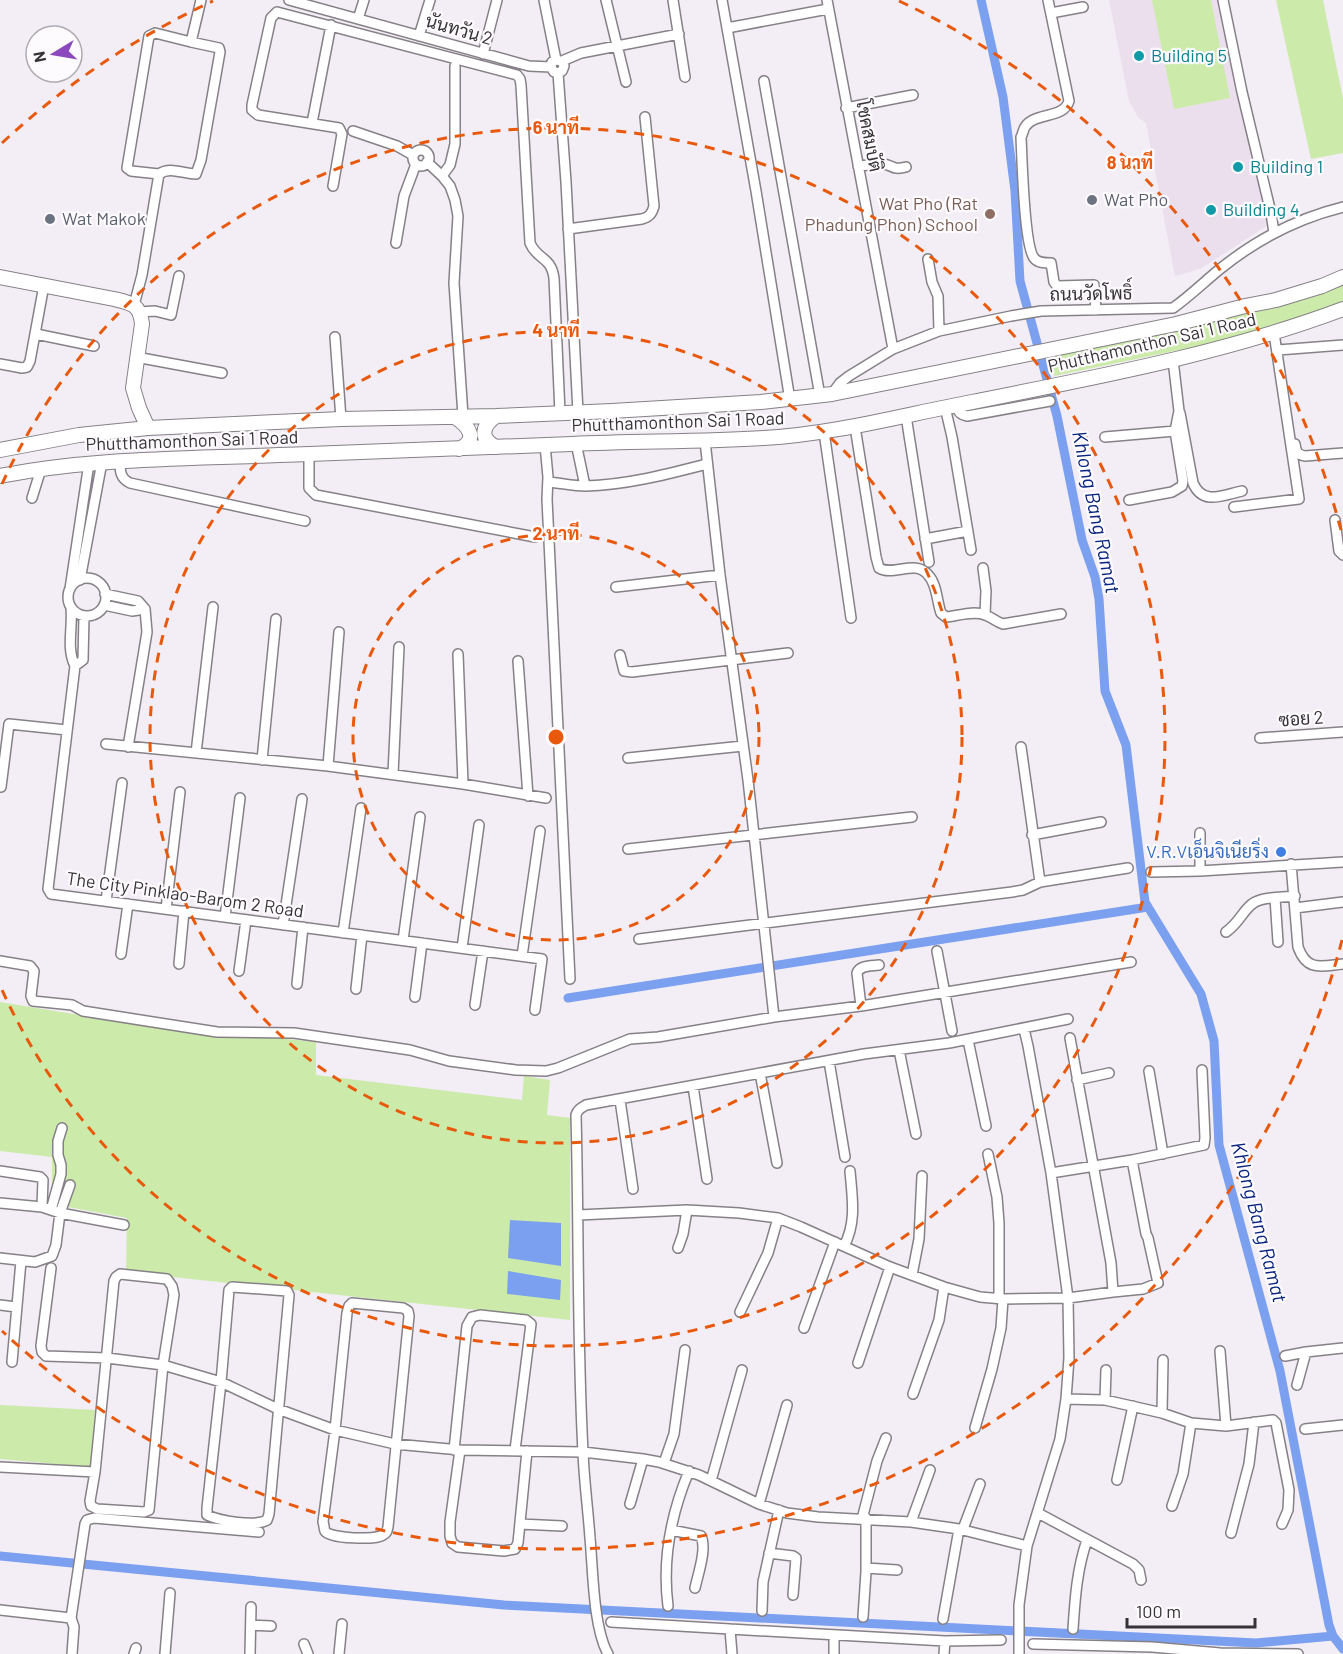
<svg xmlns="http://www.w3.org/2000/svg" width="1343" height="1654" viewBox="0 0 1343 1654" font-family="Barlow,Sarabun,sans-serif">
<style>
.built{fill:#ebdfed}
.green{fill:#ccebab}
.water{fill:#7ba0ef}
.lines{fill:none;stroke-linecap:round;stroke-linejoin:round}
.canal{stroke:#7ba0ef;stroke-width:9}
.street-casing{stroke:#868087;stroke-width:12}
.secondary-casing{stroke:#868087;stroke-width:16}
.street{stroke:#fff;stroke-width:9}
.secondary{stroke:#fff;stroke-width:14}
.ring{fill:none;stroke:#e8590c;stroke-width:3;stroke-dasharray:10 8}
.culture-dot{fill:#0f9aa8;stroke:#fefbff;stroke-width:2}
.worship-dot{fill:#6b7280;stroke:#fefbff;stroke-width:2}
.education-dot{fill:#8d6e63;stroke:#fefbff;stroke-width:2}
.shop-dot{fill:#3f7fe0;stroke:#fefbff;stroke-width:2}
.labels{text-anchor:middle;stroke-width:4.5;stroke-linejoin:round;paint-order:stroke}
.street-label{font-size:18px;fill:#353336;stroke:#fefbff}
.culture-label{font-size:18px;fill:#0d838f;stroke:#fefbff;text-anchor:start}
.worship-label{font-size:18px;fill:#5b616d;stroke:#fefbff;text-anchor:start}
.education-label{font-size:18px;fill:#785e54;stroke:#fefbff;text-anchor:end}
.shop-label{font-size:18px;fill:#366cbe;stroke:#fefbff;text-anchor:end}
.water-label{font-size:20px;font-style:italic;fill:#08247e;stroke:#fefbff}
.centre{fill:#e8590c;stroke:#fefbff;stroke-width:3}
.ring-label{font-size:18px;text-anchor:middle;font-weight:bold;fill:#e8590c;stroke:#fefbff;stroke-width:4.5;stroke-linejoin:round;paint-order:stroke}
</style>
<rect width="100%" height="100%" fill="#f3edf5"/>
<path class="built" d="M1109 0H1221L1271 223 1200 269 1175 276 1146 123 1138 117 1129 101Z"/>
<path class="green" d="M1152 0H1211L1230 98 1174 109Z
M1276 0H1323L1343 99V153L1311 159Z
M1343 284V301L1331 307 1232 339 1054 376 1048 357 1146 338 1278 306Z
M0 1002 202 1035 268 1037 316 1042V1075L522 1100 524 1076 550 1080 547 1115 570 1118V1320L126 1272 127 1218 68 1207 52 1184V1157L0 1151Z
M0 1405 95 1410 90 1467 0 1459Z"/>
<path class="water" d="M510 1220 561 1223V1266L508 1258Z
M508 1271 561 1280 560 1300 507 1294Z"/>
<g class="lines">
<path class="canal" d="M981 0 1003 97 1015 191 1020 281 1057 416 1082 540 1095 577 1099 599 1105 691 1126 745 1145 902 1201 994 1214 1041 1219 1145 1280 1371 1329 1625 1333 1636 1343 1649
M568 998 1148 907
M0 1556 504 1605 1256 1643 1333 1636"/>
<defs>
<path id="street" d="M289 0 529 66 551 67
M544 0 556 60
M606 0 626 82
M673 0 685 77
M722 0 756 191 790 400
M827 0 893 349
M1048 0 1069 101C1064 119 1034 112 1025 127 1024 128 1022 136 1021 137 1022 157 1024 245 1034 258 1038 263 1044 263 1051 263L1054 282 1057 286 1094 285 1096 310
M1223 0 1242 92 1271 213 1274 233
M1051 13 1083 7
M358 19 364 0
M727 28 828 9
M419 36 430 0
M483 54 497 0
M562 61 581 53 679 34
M558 73 554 72 551 67 552 62 556 60 562 61 564 66 562 71 558 73 566 182 578 412
M764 81 820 396
M846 108 913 95
M312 123 331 25
M353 131 397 146 413 155
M413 158a8 8 0 1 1 16 0a8 8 0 1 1-16 0Z
M427 162 442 176 450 186 455 200 458 216 454 283 463 416
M858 166 882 164C893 164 891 171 906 167
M159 174 131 171 127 168 149 36 155 33 191 42
M442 176 450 165 455 144V66
M333 186 342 134 339 128 258 115 252 110V105L271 18 277 12 517 75 520 79 521 85 530 243C537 260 551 256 554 278L560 413
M568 229 642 219C649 217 652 214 654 206L645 117
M396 243 404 196 416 164
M928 259 932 282 938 296 939 331
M134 305 142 275 159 174C170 166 183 174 196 174L201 160 220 52 219 48 191 42 201 0
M139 312 155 311 171 315 179 276
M36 334 94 346
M335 337 341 419
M1278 350 1343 345
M136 357 222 373
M0 364 22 368 27 367 30 361 44 285
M832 394 840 383 849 376 893 349 939 331 1011 316 1041 311 1173 308C1190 296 1204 282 1220 269 1256 240 1298 218 1343 207
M956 405C957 411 961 415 967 416L1050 401
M945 407 952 437 971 550
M1180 413 1193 483C1203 506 1223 495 1242 491
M906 416 929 562
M855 427 876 557 879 568C894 577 916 558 929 576 937 585 937 602 941 613L946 617C957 616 974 610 985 615 992 617 996 622 1003 624L1061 614
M824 432 851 618
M1105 437 1175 431 1179 411 1173 360
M705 441 720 575 748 780 774 1017
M576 443 585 486
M1295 444C1296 452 1298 455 1305 456L1343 453
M545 445 548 477 547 499 570 979
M309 454V488L316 495 535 537
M120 461C120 471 120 478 130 483L305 521
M548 482C561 483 573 486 586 486 627 485 668 474 707 464
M32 498 41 469
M1129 500 1172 492 1182 486 1183 481 1175 431
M1234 507 1299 499 1274 333
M1335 520 1339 551 1343 555
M925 539 968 531
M983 568 986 591 985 614
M68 597a19 19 0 1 1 38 0a19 19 0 1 1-38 0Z
M80 580 102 462
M616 587 720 575
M70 589 89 463
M104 605 132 611 145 609 138 601 105 594
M71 608C73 628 66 648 75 666L83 660 84 616
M458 654 463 784
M620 655 624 671 632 672 788 653
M518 661 528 796
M75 666 48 889 51 894 542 959 535 1010
M1260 738 1343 732
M106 744 328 766 463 784 546 798
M128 747 147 632 145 609
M1021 747 1040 882
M196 753 213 607
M628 758 743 746
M262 760 276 619
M328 766 339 632
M393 774 399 647
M1 787 9 724 67 730
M1032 835 1101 822
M628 849 912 817
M1291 864 1298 947C1307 972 1321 966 1343 964
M1200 871V833
M1151 872 1200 871 1343 862
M1275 898 1278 942
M106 901 122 783
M1295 908 1343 902
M166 909 180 792
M225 917 240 798
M283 925 302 799
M1226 932C1239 923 1242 912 1252 904 1263 896 1282 898 1295 896
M343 933 361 808
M639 939 1012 892 1023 890 1040 882 1128 868
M403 940 420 817
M462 948 479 825
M937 951 952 1031
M121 954 128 904
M522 956 540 831
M0 961 30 966 34 971 31 996 33 1001 72 1005 83 1011 217 1032 294 1033 410 1050 449 1061 516 1070 546 1071 558 1068 630 1039 658 1037 774 1017 861 1006 1131 962
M179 964 184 911
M239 971 246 920
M297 984 303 927
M356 989 362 935
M415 997 422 943
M475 1005 483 951
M861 1006 857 973C860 965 871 966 879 965
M968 1040 986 1126
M899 1050 916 1134
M829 1061 845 1157
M1149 1071 1163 1154
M760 1073 777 1163
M1077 1080 1109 1073
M693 1086 707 1179
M620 1100 633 1189
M988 1154 997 1197 999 1223V1299
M0 1171 40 1177 43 1180 42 1207
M1051 1173 1132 1160 1204 1145 1205 1138 1202 1070
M0 1203 42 1207 60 1213 124 1225
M51 1210 61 1174V1165L58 1155V1141L62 1128
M578 1215 687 1210 739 1213 778 1218 801 1227 890 1267 944 1287 980 1297 1003 1299 1068 1298 1113 1292 1111 1263 1070 1038
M844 1246C857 1222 852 1196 850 1171
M678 1248 683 1234 687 1210
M0 1258 35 1262 52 1256 56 1245 60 1213 70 1185
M51 1268 41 1346 42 1352 46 1356 107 1358 163 1365 221 1382 278 1409 335 1430 395 1444 460 1450 583 1452 643 1459 659 1462 699 1475 759 1504 787 1513 818 1517 911 1522 959 1529 1027 1546
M120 1274 167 1279 172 1286 174 1295 163 1365 149 1510 144 1512 97 1509 91 1506 90 1501 95 1472 114 1281 116 1277Z
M912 1275 919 1239 922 1176
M232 1287 287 1291 289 1295 269 1514 267 1520C255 1527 220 1521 207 1515V1508L221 1382 229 1290Z
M1113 1292 1143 1289 1158 1283 1148 1238 1146 1234 1132 1160
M352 1303 403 1308 408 1311 409 1316 388 1527C387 1531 387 1533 383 1535 376 1540 330 1539 325 1531 324 1529 324 1524 323 1522L335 1430 347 1313 349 1306Z
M0 1305 16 1307
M740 1312 768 1253 778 1218
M804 1328 835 1242
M1220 1351 1226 1426
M1285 1356 1306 1352 1343 1348
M12 1362 21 1261
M858 1363 890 1267
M1297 1385 1306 1352
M913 1394 939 1320 944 1287
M1066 1399 1105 1400 1162 1413 1191 1423 1226 1426 1273 1420 1276 1423 1289 1490 1288 1510 1282 1524
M1105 1400 1106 1370
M1162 1413 1163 1360
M975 1428 992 1369 1001 1328 1003 1299
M1305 1429 1343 1425
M454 1450 467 1326 472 1317 480 1315 526 1320 531 1324 515 1450
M460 1450 450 1522V1536L452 1543 458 1547 504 1551 515 1549 518 1543 527 1451
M664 1463 674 1434 685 1350
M0 1467 95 1472
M1117 1480 1133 1406
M711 1481 742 1370
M630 1504 643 1459
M759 1504 787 1405
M1172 1506 1183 1474 1191 1423
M1038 1513 1133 1564 1139 1570 1141 1580
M862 1519 877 1461 886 1438
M911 1522 930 1470
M520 1524 562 1526
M963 1529 980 1484
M671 1530 701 1536C707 1549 698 1574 695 1588
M1231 1533 1249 1464 1254 1422
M769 1553 793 1556 796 1558 793 1595
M866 1568 897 1570
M668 1606C662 1559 671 1514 689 1471
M0 1610 71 1618 74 1627 72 1654
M762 1611 763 1582 779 1510
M863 1617 866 1572V1518
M71 1618 85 1524 87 1520 94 1518 259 1532
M943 1619 959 1529
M611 1622 730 1629
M251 1625 271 1626
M1073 1629C1075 1598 1077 1569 1087 1540
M304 1644 308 1654
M1033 1644 1152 1647 1220 1653 1298 1654
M134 1654 136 1648
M165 1654 170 1593
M250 1654 251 1607
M339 1654 342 1624
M608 1654C593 1627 593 1569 590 1538 588 1509 584 1480 583 1452 577 1340 579 1227 576 1115 578 1109 581 1108 586 1105L864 1054 949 1043 1068 1019
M732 1654 730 1629 945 1641 1001 1640
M834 1654V1636
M944 1654 945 1641
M1019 1654V1605L1027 1546 1060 1439 1066 1399 1069 1358 1068 1298 1051 1173 1028 1046 1024 1029"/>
<path id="secondary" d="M0 277 114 299C131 303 140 304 142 324L133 388 139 408 148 428
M496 416C482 426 479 438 496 447
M455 417C469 426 479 440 459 449
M0 450 79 435 148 428 341 419 496 416 612 411 761 402 832 394 1176 324 1245 306 1276 300 1322 286 1343 277
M0 476C92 458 185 459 279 455 377 452 475 447 572 444 636 441 700 442 764 438 835 434 903 415 972 402 1097 377 1223 354 1343 309"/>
</defs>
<use href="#street" class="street-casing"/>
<use href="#secondary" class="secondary-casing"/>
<use href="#street" class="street"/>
<use href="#secondary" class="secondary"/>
</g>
<g class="ring">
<circle cx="556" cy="737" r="203"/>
<circle cx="556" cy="737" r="406"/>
<path d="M2 484A609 609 0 1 1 2 990"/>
<path d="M1342 940A812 812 0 0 1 2 1331M2 143A812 812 0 0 1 213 1M899 1A812 812 0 0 1 1342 534"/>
</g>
<g class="culture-dot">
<circle cx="1139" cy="56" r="6"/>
<circle cx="1238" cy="167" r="6"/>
<circle cx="1211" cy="210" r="6"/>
</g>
<g class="worship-dot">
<circle cx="1092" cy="200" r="6"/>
<circle cx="50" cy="219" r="6"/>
</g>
<circle class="education-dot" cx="990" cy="214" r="6"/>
<circle class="shop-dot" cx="1281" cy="852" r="6"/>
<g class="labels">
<g class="street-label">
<text transform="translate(459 30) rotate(16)" y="6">นันทวัน 2</text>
<text transform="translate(869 136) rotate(79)" y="6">โชคสมบัติ</text>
<text transform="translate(1091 294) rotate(-1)" y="6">ถนนวัดโพธิ์</text>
<text transform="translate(1152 343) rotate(-13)" y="6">Phutthamonthon Sai 1 Road</text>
<text transform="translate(678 422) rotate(-2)" y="6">Phutthamonthon Sai 1 Road</text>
<text transform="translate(192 441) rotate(-2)" y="6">Phutthamonthon Sai 1 Road</text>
<text transform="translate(1301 719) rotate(-4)" y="6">ซอย 2</text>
<text transform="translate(185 895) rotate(8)" y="6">The City Pinklao-Barom 2 Road</text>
</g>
<g class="culture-label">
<text x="1151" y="62">Building 5</text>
<text x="1250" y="173">Building 1</text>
<text x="1223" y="216">Building 4</text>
</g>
<g class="worship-label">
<text x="1104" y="206">Wat Pho</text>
<text x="62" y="225">Wat Makok</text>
</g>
<g class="education-label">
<text x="978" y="210">Wat Pho (Rat<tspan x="978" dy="21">Phadung Phon) School</tspan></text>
</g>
<g class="shop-label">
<text x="1269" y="858">V.R.Vเอ็นจิเนียริ่ง</text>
</g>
<g class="water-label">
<text transform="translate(1096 512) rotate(78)" y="7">Khlong Bang Ramat</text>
<text transform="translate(1259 1222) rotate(75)" y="7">Khlong Bang Ramat</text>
</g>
</g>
<circle cx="556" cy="737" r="9" class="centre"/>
<g class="ring-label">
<text x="556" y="134">6 นาที</text>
<text x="1130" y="169">8 นาที</text>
<text x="556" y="337">4 นาที</text>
<text x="556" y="540">2 นาที</text>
</g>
<g transform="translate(54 54) rotate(259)"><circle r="28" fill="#fefbff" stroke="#aeabaf" stroke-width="1.5"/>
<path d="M0-4.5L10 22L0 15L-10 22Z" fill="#8c49be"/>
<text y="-9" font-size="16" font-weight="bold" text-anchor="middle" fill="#353336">N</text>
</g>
<path d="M1127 1618v9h128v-9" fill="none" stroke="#353336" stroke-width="3"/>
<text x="1136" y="1618" font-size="18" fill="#353336" stroke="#fefbff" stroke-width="4.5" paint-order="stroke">100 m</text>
</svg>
